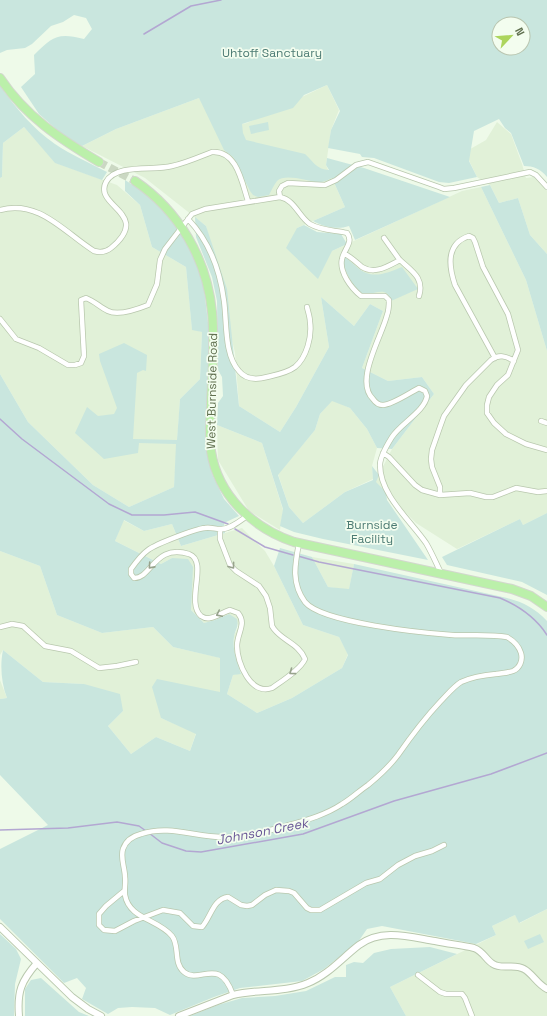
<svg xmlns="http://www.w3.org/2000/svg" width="547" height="1016" viewBox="0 0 547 1016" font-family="'Space Grotesk',sans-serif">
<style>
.residential{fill:#e1f1d8}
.green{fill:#c9e6de;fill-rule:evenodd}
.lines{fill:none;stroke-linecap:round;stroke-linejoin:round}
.stream{stroke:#b3a7d2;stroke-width:1.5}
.primary-tunnel{stroke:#cbd8c3;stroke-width:8;stroke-dasharray:8 4;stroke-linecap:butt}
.minor-casing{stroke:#b9c8ae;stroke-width:6}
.tertiary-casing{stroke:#b9c8ae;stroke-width:8}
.primary-casing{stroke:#d3d7ce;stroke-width:10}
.minor{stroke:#fff;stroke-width:4.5}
.tertiary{stroke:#fff;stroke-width:6}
.primary{stroke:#bbf0aa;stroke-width:8}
.oneway{stroke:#98a38d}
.labels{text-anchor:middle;stroke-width:3.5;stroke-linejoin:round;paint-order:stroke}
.park-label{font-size:12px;fill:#4c7b73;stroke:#f3fdef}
.street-label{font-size:12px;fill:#617150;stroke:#f3fdef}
.water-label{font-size:13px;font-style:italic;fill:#695696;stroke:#f3fdef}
</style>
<rect width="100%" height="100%" fill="#eefae9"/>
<path class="residential" d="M327 85 339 110 331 130 326 165 345 207 297 228 332 251 462 191 481 187 526 280 547 351V513L523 525 520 519 457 549 416 523 375 482 392 449 434 394 422 377 388 381 362 368 383 311 370 304 354 326 321 297 329 347 296 407 280 432 239 406 235 353 206 226 145 178 82 146 116 129 199 98 242 124 247 123Z
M497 122 511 134 522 164 526 178 534 177 547 191V254L530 235 518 198 499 203 490 185 477 177 465 152 486 140Z
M24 127 56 163 117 185 140 205 152 247 186 267 192 329 202 332 200 379 180 399 174 487 129 507 93 485 28 422 0 374V178L2 177 3 143Z
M332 400 350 408 367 429 377 448 372 466 373 479 345 492 303 523 289 507 278 474 315 430 320 414Z
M217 425 262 443 283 510 280 530 249 511 218 460Z
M123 520 144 531 172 524 181 546 242 528 265 551 274 566 303 625 339 637 348 654 342 668 292 698 257 713 227 694 233 675 241 673 233 652 234 635 239 626 229 614 215 620 204 623 191 610V592L172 558 161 564 115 541Z
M0 551 40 566 57 615 102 633 153 627 173 647 221 658 220 692 161 718 196 733 190 751 156 737 131 754 108 726 123 711 84 684 43 682 3 650 0 655Z
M312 557 354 564 349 590 328 587Z
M0 680 7 698 0 699Z
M547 909V1016H406L390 987 496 935 492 926 515 915 520 923Z"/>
<path class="green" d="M0 0H547V177C541 169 533 166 524 166L511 133 505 128 499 119 474 131 469 161 477 177 449 183 439 182 374 158 362 157 360 154 328 148 331 130 340 111 327 85 304 95 293 108 242 124 243 133 246 140 305 154C313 161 317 170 329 170L326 165 327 158 364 168 450 197 355 240 349 226C337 230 324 227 313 221L345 207 332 178C327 180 323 183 317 182 307 181 285 173 277 181 274 185 271 191 269 195L258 197 253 195 250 191 233 157 224 150 199 98 116 129 82 146 63 135 39 114 21 87 35 74 34 55C52 37 57 32 84 39L92 29 86 18 74 15 63 22 51 26 32 44 25 48 7 50 0 53ZM499 24H523V48H499Z
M0 86C16 108 33 129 55 144 71 155 90 163 107 172L102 180 55 163 24 127 3 143 2 177 0 178Z
M268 122 269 130 251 134 249 126Z
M125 180 148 195 178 225 194 253 203 280 209 331 206 436 212 474 224 499 239 516 224 523 225 533 181 546 172 524 144 531 124 520 115 541 161 564 172 558 188 559 193 567 191 610 204 623 215 620 229 614 237 619C239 628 235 629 234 637 232 650 237 661 241 674L233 675 227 694 257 713 292 698 342 668 348 655 339 637 303 625 274 566 280 548 312 557 328 587 349 589 354 564 507 598C523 602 536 609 547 621V909L519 923 515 915 492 926 496 935 476 944 382 926 367 929 358 942 324 969 302 981 240 988 214 997 170 1015 155 1008 132 1007 118 1008 108 1014 82 999 86 988 77 978 64 983 0 919V849L48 825 0 775V699L7 698C1 683 0 664 3 650L43 682 84 684 120 694 123 711 108 726 131 754 156 737 190 751 196 734 161 718 152 687 157 679 220 692V658L173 647 153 627 102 633 57 615 40 566 0 551V374L28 422 93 485 129 507 174 487 176 444 139 443 138 453 104 459 75 433 87 407 98 416 114 414 117 408 100 361 99 354 124 343 147 355 146 371 143 370 137 373 133 439 177 440 180 399 200 379 202 332 192 330 186 267 152 247 140 205 125 191Z
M490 185 499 203 518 198 530 235 547 254V351L526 280 481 187Z
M195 217 206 226 227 289 239 406 280 432 296 407 329 347 321 297 354 326 370 304 383 311 362 368 388 381 422 377 434 394 392 449 377 448 367 429 350 408 332 401 320 414 315 430 278 475 289 507 303 523 345 492 373 480 372 466 379 475 376 482 386 492 387 500 428 560 323 539 294 532 280 526 283 509 262 443 217 425 218 403 223 396 222 377 218 370 217 301 212 277 196 237Z
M304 225 317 232 341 234 347 244 332 251 318 279 286 248 297 228Z
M344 256C349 260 353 264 358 268 372 280 387 273 402 267L418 289 391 301C386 283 372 298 362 293 356 291 345 272 344 265 343 262 344 259 344 256Z
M547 513V595L522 582 447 565 442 557 520 519 523 525Z
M0 934 16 949 21 959 15 984 14 1016H0Z
M540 934 544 942 528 949 524 941Z
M430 947 457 954 390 987 406 1016H190L218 1005 242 998 275 996 306 991 335 977H346V965L354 962 363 963 374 953 391 949Z
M41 978 79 1012 89 1016H25V989L31 980Z"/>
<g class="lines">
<path class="stream" d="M144 34 191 6 221 0
M0 419 22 439 109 504 132 515H164L195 512 228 524
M235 529 265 547 293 555
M298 556 319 562 500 598C519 606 536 618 547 635
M0 830 68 828 117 822 139 826 146 831
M149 833 162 843 186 851 201 852 303 834 394 801 491 774 547 753"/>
<path class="primary-tunnel" d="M99 162 135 181"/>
<defs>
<path id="minor" d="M280 197 279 191 282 186 288 183 325 185 336 180 356 165 368 162 439 187 444 189 454 188 530 172 536 175 547 187
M0 210C39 199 65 233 94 251 101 253 106 252 111 248 153 213 93 207 106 182 116 163 154 171 172 166 186 163 199 157 212 152 237 150 242 183 248 201
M188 219C209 241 220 270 224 301 227 322 224 355 239 371 246 380 256 380 267 377 276 375 287 373 295 367 307 357 312 336 310 322 310 317 308 312 307 307
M384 238C389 245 394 252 399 259 410 270 425 277 419 296
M345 254C351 257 356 262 362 267 375 275 388 266 400 260
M0 319 16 339 39 348 68 365H75L81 363 84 356 81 300 86 298C94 301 100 307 108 311 118 316 138 309 148 305L157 284 160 260 165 249 192 214 205 209 280 197C295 200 299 217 310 224 322 231 335 230 347 233 354 242 344 249 342 259 339 272 351 288 361 296H385L389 300C389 305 389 310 387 315 382 336 354 381 373 399 375 402 379 405 383 405 392 405 411 392 419 388L425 391 427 396C425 411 400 424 392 437 387 445 380 456 380 465 380 495 410 520 426 543 432 553 436 563 441 573
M495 358 455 285C449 267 445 244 469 236L473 238 475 242 483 267 508 314 518 350 508 375 497 385 489 397 487 405V413L494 423 506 434 526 444 547 450
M541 421 547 423
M383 453 389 457 415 485 422 490 440 495 470 493 486 497H493L516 488 538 492 547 491
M440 495V487L432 467 431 459 432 450 440 427 444 416 466 385 491 360C499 354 506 356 514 361
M220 530V539L230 565 236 571 259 586 266 596 270 608 272 626 274 629C283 641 299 644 305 659 301 669 282 681 272 688 251 696 237 663 237 646 237 633 247 624 238 613L230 610C223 612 217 617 210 618 206 619 204 618 201 616 185 602 209 561 189 554 155 543 151 579 134 578L131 574V569C136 562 141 555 148 550 156 544 195 529 205 528 210 527 215 529 220 529 229 530 240 521 247 516
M0 627 12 624 23 626 45 646 71 651 99 668 117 666 136 662
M124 891 106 906 99 914V925L104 930 115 931 134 921 163 910 180 913 193 926 202 927C211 917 213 899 228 897L241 905 247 906 252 905 265 895 276 890 289 891 294 893 307 908 311 910H320L366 883 380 879 398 865 415 856 432 851 444 845
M418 975 440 992 446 994H462L465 998 472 1016
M233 995C219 955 200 985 184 972 173 963 180 946 172 936 158 919 129 919 125 895 124 889 126 883 125 877 125 868 120 858 123 849 126 840 133 836 141 834 170 824 197 838 226 837 245 837 264 832 282 827 303 821 324 816 342 804 351 799 359 791 368 785 379 776 389 767 398 755 412 735 424 719 440 702 447 695 453 687 461 682 472 677 484 675 496 674 501 673 508 673 513 671 520 668 523 660 521 653 519 646 514 641 507 637 490 634 470 636 452 635 424 633 322 623 305 602 291 583 295 564 299 543"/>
<path id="tertiary" d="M0 927 72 997 88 1009 101 1016
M19 1016C17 992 21 981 37 963
M179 1016 233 995C257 989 284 993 308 983 328 975 342 958 359 945 382 928 410 937 435 941 448 944 462 945 474 948 483 951 486 960 493 964 502 970 514 963 524 969 533 974 537 984 547 989"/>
<path id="primary" d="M0 78C25 116 60 139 99 162
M135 181C179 211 207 259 212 312 215 343 212 375 211 406 210 421 209 436 211 451 218 496 253 528 294 542L512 589 531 596 547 607"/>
</defs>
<use href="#minor" class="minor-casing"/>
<use href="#tertiary" class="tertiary-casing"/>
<use href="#primary" class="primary-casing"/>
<use href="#minor" class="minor"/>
<use href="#tertiary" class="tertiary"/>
<use href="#primary" class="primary"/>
</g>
<defs><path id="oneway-chevron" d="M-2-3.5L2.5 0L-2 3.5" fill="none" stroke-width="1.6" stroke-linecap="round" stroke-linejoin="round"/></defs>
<g class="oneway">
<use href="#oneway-chevron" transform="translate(151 566) rotate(132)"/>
<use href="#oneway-chevron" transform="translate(232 566) rotate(53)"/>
<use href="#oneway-chevron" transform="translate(219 614) rotate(154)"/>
<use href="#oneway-chevron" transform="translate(292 672) rotate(144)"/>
</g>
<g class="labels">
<g class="park-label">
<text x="272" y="57">Uhtoff Sanctuary</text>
<text x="372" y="529">Burnside<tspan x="372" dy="14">Facility</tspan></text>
</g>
<g class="street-label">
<text transform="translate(212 391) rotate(-89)" y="4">West Burnside Road</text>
</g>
<g class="water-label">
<text transform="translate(262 831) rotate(-11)" y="5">Johnson Creek</text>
</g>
</g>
<g transform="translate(511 36) rotate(64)"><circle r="19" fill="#f3fdef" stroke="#b9c5af"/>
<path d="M0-3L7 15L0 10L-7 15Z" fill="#acd55d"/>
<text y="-6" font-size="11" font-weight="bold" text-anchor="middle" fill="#617150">N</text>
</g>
</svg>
